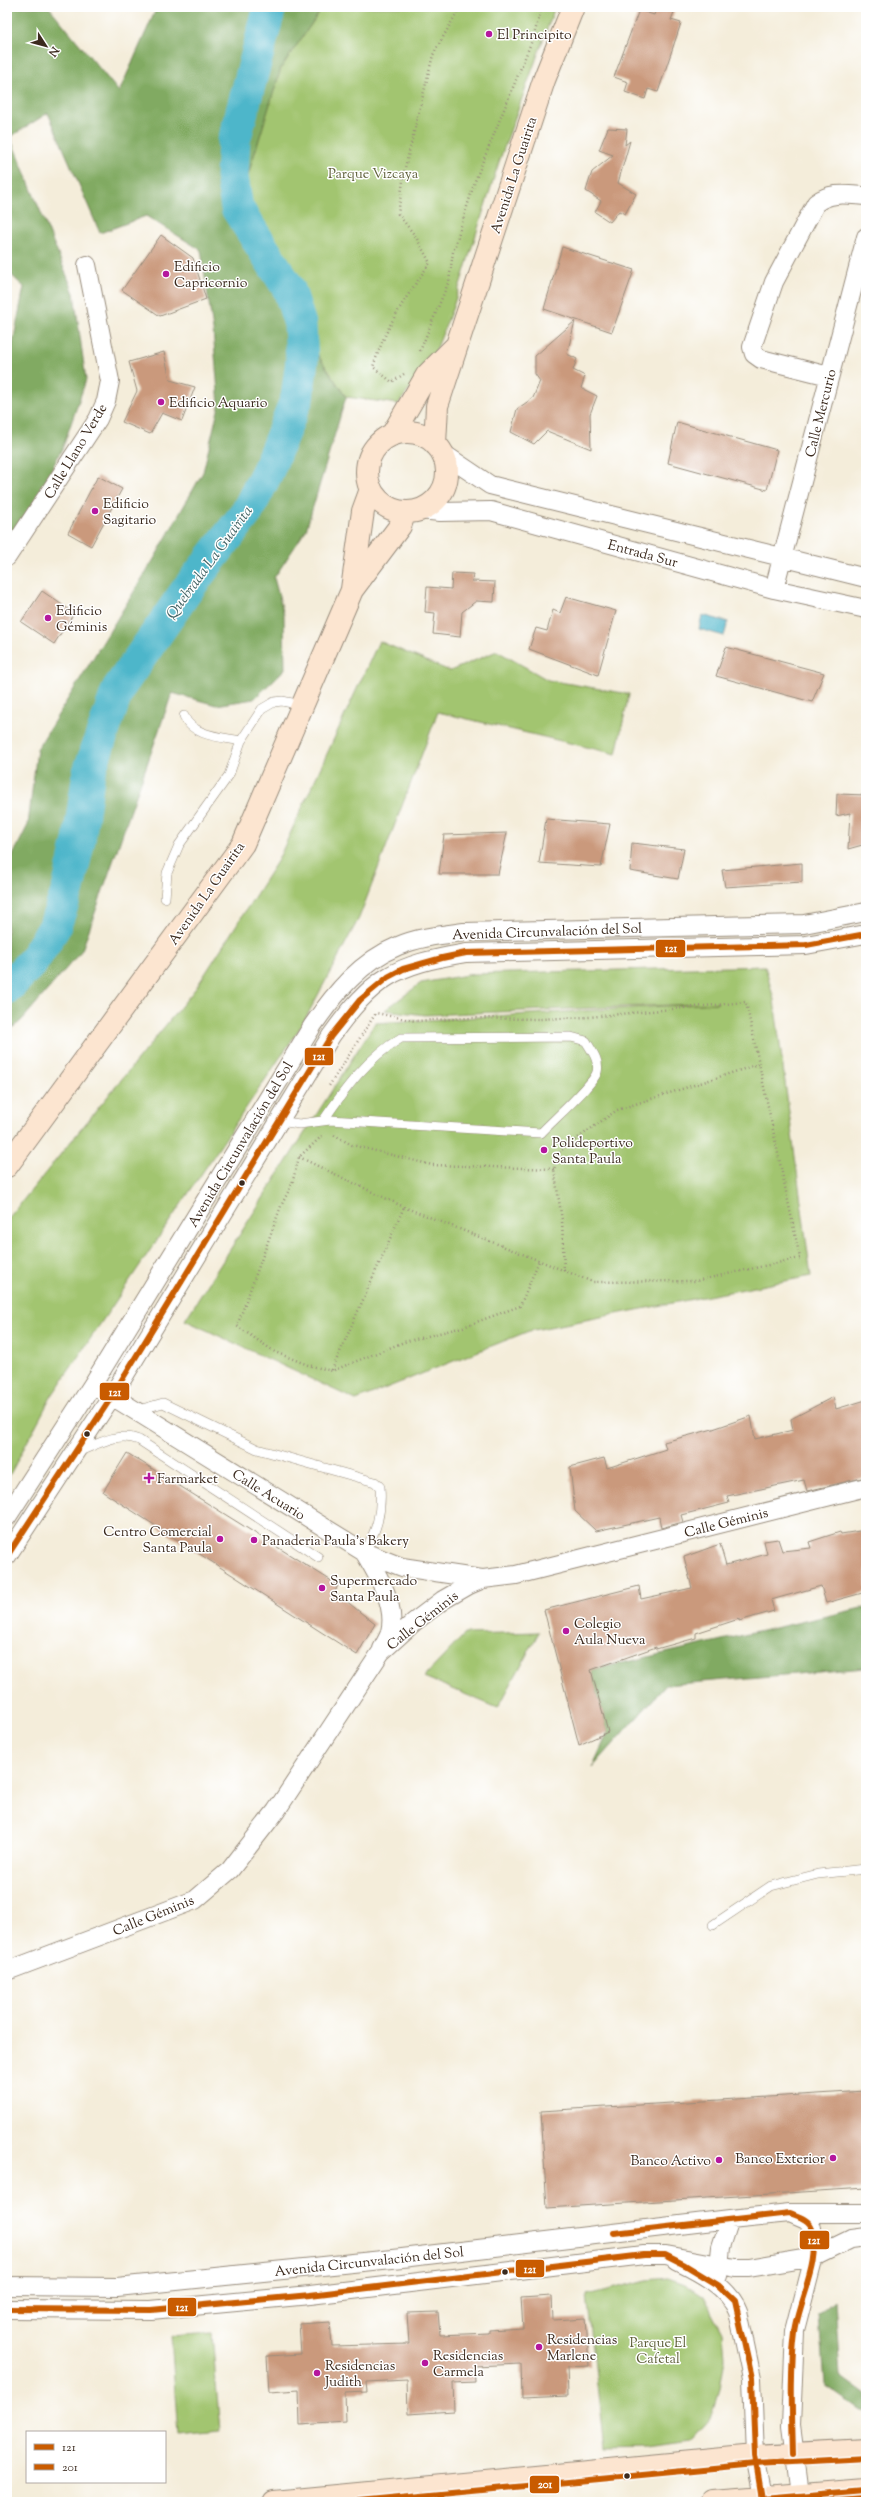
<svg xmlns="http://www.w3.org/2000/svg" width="873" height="2509" viewBox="0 0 873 2509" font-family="'Sorts Mill Goudy',serif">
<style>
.green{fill:#a2c56f;stroke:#6e7846}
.forest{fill:#81aa62;stroke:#5e6a40}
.water{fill:#4db6ca;stroke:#447074}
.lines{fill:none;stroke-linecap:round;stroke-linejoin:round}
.river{stroke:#4db6ca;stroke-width:33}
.building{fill:#ca997b}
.lane-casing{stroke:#988c7c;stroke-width:10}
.street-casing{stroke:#988c7c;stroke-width:20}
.secondary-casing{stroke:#988c7c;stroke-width:24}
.path{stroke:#988c7c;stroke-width:2.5;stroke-dasharray:1 3;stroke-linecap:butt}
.lane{stroke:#fff;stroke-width:9}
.street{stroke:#fff;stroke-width:18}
.secondary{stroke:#fce5d0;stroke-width:22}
.bus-1-casing{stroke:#fff;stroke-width:9}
.bus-2-casing{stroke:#fff;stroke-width:9}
.bus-1{stroke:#c95b00;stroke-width:6}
.bus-2{stroke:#c95b00;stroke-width:6}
.poi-dot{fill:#b5179e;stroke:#fff;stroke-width:1.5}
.bus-dot{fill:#3b2a1e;stroke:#fff;stroke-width:1.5}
.labels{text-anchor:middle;stroke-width:3;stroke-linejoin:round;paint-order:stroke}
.poi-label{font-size:14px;fill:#3b2a1e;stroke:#fff;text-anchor:start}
.park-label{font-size:14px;fill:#5f603a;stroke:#fff}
.street-label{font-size:14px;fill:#3b2a1e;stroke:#fff}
.water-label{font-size:15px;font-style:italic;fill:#426263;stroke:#fff}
.line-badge{stroke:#fff;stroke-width:1.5}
.badge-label{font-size:11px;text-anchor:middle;font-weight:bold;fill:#fff}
</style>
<rect width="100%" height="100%" fill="#fff"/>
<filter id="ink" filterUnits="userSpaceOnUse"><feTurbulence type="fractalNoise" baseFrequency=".025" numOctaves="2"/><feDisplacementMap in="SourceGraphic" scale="8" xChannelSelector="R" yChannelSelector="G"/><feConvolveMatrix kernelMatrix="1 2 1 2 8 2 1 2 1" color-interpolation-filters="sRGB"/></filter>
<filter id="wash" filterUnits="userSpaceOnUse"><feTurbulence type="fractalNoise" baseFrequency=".012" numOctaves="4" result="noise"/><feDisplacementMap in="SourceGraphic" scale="16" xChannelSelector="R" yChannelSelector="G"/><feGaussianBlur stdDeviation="0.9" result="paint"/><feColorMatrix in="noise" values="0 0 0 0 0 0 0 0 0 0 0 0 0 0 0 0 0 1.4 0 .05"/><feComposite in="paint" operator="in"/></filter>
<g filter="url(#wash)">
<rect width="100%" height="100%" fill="#f4edda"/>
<path class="green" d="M323 7H555L499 162 453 307 431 363 398 404 346 397 301 330 243 191 281 68Z
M379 641 450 671 497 651 548 680 629 694 616 754 438 712 359 918 302 1025 51 1397 7 1480V1220L196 988 278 860Z
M765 966 774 1000 811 1276 529 1331 356 1400 185 1320 375 1023 718 1003 425 1015 385 1010 421 983 473 974Z
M539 1632 498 1708 424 1677 465 1634Z
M668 2278 685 2284 704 2297 722 2332 724 2358 719 2390 710 2419 690 2441 644 2447 604 2448 587 2295 647 2280Z
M212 2333 220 2432 178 2436 171 2336Z"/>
<path class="forest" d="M7 7H49L119 92 157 7H323L281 68 243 191 301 330 346 397 306 530 274 578 284 615 285 669 254 699 216 705 172 693 82 950 22 1020 7 1033V867L28 825 37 749 154 559 203 472 219 406 213 330 201 250 146 216 100 233 48 113 10 137 74 293 86 380 63 447 40 492 7 545V373L24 287 7 271Z
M866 1607V1668L666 1685 592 1768 608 1732 591 1670Z
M835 2301 840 2376 866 2395V2414L824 2385 819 2315Z"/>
<path class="water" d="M702 615 728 622 724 636 699 629Z"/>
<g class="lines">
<path class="river" d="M7 988 33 961 54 928 68 889 79 840 89 772 118 689 189 587 247 512 268 470 297 398 302 360 300 324 289 289 237 208 232 176 234 141 270 7"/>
</g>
<g id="blocks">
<path class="building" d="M657 7H676L671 20 681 23 658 92 648 89 645 99 625 92 628 82 614 77 639 10 654 15Z
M608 128 627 129 625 145 630 141 618 183 636 194 625 214 619 211 610 222 595 212 601 201 586 191 592 172 613 155 599 150Z
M161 235 193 258 206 299 160 316 122 290Z
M562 247 634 270 612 332 544 309Z
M575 321 567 354 577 359 573 370 585 376 581 388 597 396 590 414 591 449 547 431 534 444 511 432 517 409 533 398 540 381 535 374V356Z
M164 352 170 380 195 387 182 421 162 413 150 434 122 422 137 391 129 362Z
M677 422 777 450 767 490 668 463Z
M98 476 122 489 91 546 68 533Z
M452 573 473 574 472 581 495 582 494 602 476 601 462 612 460 637 433 634 435 613 425 612 427 587 451 589Z
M42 591 74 613 54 644 21 622Z
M566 597 616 611 598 675 529 649 536 628 547 631 553 610 560 613Z
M726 647 824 673 812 702 716 676Z
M837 794 866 795V844L848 849 850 813 836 816Z
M546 819 610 824 601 867 539 863Z
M507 833 498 874H439L444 835Z
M632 843 684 849 678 879 630 871Z
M802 863V882L725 887 722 870Z
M833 1397 836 1409 866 1400V1477L807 1491 804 1480 727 1496 729 1503 681 1515 683 1522 661 1528 659 1517 596 1531 575 1511 570 1467 604 1458 607 1468 666 1449 664 1442 713 1429 751 1416 755 1439 793 1430 791 1419Z
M127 1453 338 1585 335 1592 375 1624 357 1655 103 1492Z
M866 1530V1592L826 1603 821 1586 771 1600 774 1611 739 1621V1619L696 1633V1638L656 1649V1647L591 1670 608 1732 579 1745 544 1610 639 1586 641 1599 692 1588 684 1557 720 1544 726 1565 767 1554 764 1541 778 1539 782 1551 811 1548 809 1542 840 1532 841 1534Z
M866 2091V2188L547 2208 541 2111Z
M552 2296 553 2320 586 2318 589 2366 567 2367 568 2396 522 2398 521 2364 474 2366 475 2382 453 2383 454 2411 408 2414 407 2380 366 2382 367 2392 345 2393 346 2422 300 2425 299 2390 269 2392 267 2356 301 2354 299 2324 330 2322 332 2346 409 2344 407 2313 438 2312 440 2335 489 2333V2330L523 2328 521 2298Z"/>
</g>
</g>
<g filter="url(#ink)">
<use href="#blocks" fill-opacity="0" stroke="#988c7c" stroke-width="1"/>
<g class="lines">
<defs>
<path id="lane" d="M184 716C192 736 221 737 241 741
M165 898 167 873 179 845 229 775 241 741 262 709 274 702 282 701 302 705
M280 1121 299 1124 330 1120 541 1133C552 1121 594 1084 597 1072 600 1060 591 1050 586 1041L571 1037 401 1038C367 1058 345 1089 323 1121
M135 1411 163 1403 257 1449 375 1482 380 1487C382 1512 377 1531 364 1552
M79 1451C99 1444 118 1431 139 1440L318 1557
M713 1925 771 1886 818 1874 866 1869"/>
<path id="street" d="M829 376 761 359 754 354 752 347 774 282 816 203C831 191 848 195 866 196
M441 452 490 485 866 578
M420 510 440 512 491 511 774 589 866 609
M7 557 98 419 106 401 110 381 87 265
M774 589 866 237
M102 1390 364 1552 402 1567 482 1579
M7 1517 93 1384 313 1025C335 993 361 961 398 946 419 937 442 935 464 932L804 924 866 912
M364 1552C377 1574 397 1605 390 1632 389 1637 385 1643 382 1649
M7 1556 112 1396 331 1036C373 977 395 965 466 953L806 945 866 934
M7 1971 195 1900 230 1870 276 1811 381 1652 414 1622 443 1600 469 1585 483 1579 516 1575 866 1487
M790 2213 806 2220 812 2227 814 2257 795 2331 791 2426 801 2502
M677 2261C699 2272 729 2287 738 2311L752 2378 755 2456 764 2502
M718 2276 721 2247 730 2219
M7 2286 117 2287 402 2258 730 2219 790 2213H866
M7 2309 151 2310 310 2295 644 2255H665L736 2268H749L814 2257 851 2239 866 2237"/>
<path id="secondary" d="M367 472a40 40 0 1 1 80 0a40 40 0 1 1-80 0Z
M392 435 427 375 454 348
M435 444 437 406 544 80 573 7
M352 589 363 511 371 489
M7 1166 243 844 352 590 400 526 405 512
M274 2502 755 2456 866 2450
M713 2502 866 2490"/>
</defs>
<use href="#lane" class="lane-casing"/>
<use href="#street" class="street-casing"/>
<use href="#secondary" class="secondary-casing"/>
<path class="path" d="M420 351 449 281 453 252 475 181 533 38 542 7
M404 374 392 382 373 367C387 324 404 300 430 263L416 237 398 214 405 168 433 55 460 7
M334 1135 352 1145 432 1165 554 1169
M322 1136 299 1157 292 1184 281 1206 237 1326 275 1352 308 1365 332 1371 404 1342 463 1327 520 1306 539 1261
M299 1157 404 1207 593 1282 696 1281 800 1258 746 1002 589 1017 539 1019 471 1018 415 1021 376 1013 329 1086
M564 1271 562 1220 554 1169 560 1151 617 1110 759 1064
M332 1370 404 1207"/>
<use href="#lane" class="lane"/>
<use href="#street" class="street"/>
<use href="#secondary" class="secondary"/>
<defs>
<path id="bus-1" d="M7 1556 112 1396 331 1036 360 1000 388 977 403 969 442 958 466 953 806 945 866 934
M614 2233 790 2213C797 2216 809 2219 812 2228 823 2262 799 2299 795 2332 790 2372 792 2414 793 2454
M7 2309 151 2310 310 2295 644 2255H665L685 2265 718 2285 735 2301 752 2378 755 2456 762 2499 866 2490"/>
<path id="bus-2" d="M358 2502 756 2464 866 2458
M815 2502 866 2498"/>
</defs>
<use href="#bus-1" class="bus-1-casing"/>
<use href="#bus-2" class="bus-2-casing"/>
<use href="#bus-1" class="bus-1"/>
<use href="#bus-2" class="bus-2"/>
</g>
</g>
<g class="poi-dot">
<circle cx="489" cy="34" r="4"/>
<circle cx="166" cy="274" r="4"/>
<circle cx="161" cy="402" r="4"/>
<circle cx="95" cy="511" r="4"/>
<circle cx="48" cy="618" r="4"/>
<circle cx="544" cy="1150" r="4"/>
<path d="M147 1472h4v4h4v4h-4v4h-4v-4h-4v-4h4z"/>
<circle cx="220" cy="1539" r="4"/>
<circle cx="254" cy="1540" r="4"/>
<circle cx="322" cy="1588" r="4"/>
<circle cx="566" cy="1631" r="4"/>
<circle cx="833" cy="2158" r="4"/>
<circle cx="719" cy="2160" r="4"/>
<circle cx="539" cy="2347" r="4"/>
<circle cx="425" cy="2363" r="4"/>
<circle cx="317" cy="2373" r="4"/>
</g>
<g class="bus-dot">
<circle cx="242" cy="1183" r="3.5"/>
<circle cx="87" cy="1434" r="3.5"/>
<circle cx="505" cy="2272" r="3.5"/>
<circle cx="627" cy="2476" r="3.5"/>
</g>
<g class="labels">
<g class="poi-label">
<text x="497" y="39">El Principito</text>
<text x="174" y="271">Edificio<tspan x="174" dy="16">Capricornio</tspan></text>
<text x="169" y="407">Edificio Aquario</text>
<text x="103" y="508">Edificio<tspan x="103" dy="16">Sagitario</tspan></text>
<text x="56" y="615">Edificio<tspan x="56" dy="16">Géminis</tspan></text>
<text x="552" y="1147">Polideportivo<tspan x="552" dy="16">Santa Paula</tspan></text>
<text x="157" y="1483">Farmarket</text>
<text x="212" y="1536" text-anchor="end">Centro Comercial<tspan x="212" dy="16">Santa Paula</tspan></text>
<text x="262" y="1545">Panaderia Paula's Bakery</text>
<text x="330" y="1585">Supermercado<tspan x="330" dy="16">Santa Paula</tspan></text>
<text x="574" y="1628">Colegio<tspan x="574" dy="16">Aula Nueva</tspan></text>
<text x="825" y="2163" text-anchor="end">Banco Exterior</text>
<text x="711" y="2165" text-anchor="end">Banco Activo</text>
<text x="547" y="2344">Residencias<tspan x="547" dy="16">Marlene</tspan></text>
<text x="433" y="2360">Residencias<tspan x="433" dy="16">Carmela</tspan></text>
<text x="325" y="2370">Residencias<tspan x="325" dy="16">Judith</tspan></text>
</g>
<g class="park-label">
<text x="373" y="178">Parque Vizcaya</text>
<text x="658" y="2347">Parque El<tspan x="658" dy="16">Cafetal</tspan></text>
</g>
<g class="street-label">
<text transform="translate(513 175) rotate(-72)" y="5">Avenida La Guairita</text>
<text transform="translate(820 413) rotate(-76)" y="5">Calle Mercurio</text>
<text transform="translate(75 451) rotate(-59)" y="5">Calle Llano Verde</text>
<text transform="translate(643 553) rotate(15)" y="5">Entrada Sur</text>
<text transform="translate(206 893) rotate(-55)" y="5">Avenida La Guairita</text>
<text transform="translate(547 931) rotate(-2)" y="5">Avenida Circunvalación del Sol</text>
<text transform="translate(240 1144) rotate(-59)" y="5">Avenida Circunvalación del Sol</text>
<text transform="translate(269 1494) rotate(32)" y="5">Calle Acuario</text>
<text transform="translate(726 1522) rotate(-14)" y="5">Calle Géminis</text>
<text transform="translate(422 1620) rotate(-38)" y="5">Calle Géminis</text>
<text transform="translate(153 1915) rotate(-22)" y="5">Calle Géminis</text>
<text transform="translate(369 2261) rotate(-6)" y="5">Avenida Circunvalación del Sol</text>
</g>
<g class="water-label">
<text transform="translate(209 562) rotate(-54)" y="5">Quebrada La Guairita</text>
</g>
</g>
<g class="line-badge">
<rect x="655" y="939" width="31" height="19" rx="4" fill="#c95b00"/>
<rect x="304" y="1047" width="30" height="19" rx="4" fill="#c95b00"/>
<rect x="99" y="1382" width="31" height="19" rx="4" fill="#c95b00"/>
<rect x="799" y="2230" width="31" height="20" rx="4" fill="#c95b00"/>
<rect x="515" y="2259" width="30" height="19" rx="4" fill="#c95b00"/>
<rect x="167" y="2297" width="30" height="20" rx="4" fill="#c95b00"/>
<rect x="529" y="2475" width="31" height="19" rx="4" fill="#c95b00"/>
</g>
<g class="badge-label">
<text x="671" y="952">121</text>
<text x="319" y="1060">121</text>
<text x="115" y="1396">121</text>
<text x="814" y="2244">121</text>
<text x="530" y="2273">121</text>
<text x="182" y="2311">121</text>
<text x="545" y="2488">201</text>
</g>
<rect width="873" height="2509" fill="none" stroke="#fff" stroke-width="24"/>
<rect x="26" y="2431" width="140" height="52" fill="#ffffff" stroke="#b1aaa5"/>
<rect x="34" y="2444" width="20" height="6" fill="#c95b00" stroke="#b1aaa5"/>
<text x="62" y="2451" font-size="12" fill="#3b2a1e">121</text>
<rect x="34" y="2464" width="20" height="6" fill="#c95b00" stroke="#b1aaa5"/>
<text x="62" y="2471" font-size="12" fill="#3b2a1e">201</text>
<g transform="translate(46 46) rotate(126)" stroke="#ffffff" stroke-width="3" paint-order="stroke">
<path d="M0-3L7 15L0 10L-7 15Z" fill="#3b2a1e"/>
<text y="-6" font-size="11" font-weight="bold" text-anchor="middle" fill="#3b2a1e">N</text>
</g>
</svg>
